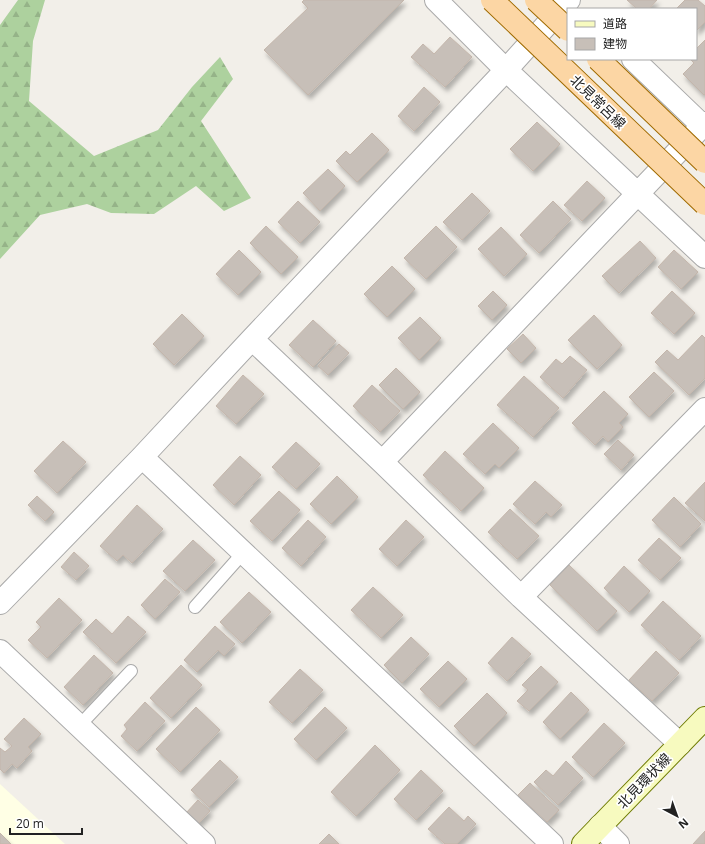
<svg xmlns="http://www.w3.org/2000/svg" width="705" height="844" viewBox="0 0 705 844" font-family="'Open Sans','Noto Sans JP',sans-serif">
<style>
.education{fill:#ffffe5}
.forest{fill:url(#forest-firs)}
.building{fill:#c7bfb8;stroke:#c4b6ab;filter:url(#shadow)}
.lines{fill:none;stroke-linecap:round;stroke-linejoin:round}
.lane-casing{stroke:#a9a9a9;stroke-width:14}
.street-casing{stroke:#a9a9a9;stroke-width:24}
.secondary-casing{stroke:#707d05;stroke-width:24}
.lane{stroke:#fff;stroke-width:12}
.street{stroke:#fff;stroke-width:22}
.secondary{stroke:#f7fabf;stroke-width:22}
.primary-bridge-casing{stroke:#a06b00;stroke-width:24;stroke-linecap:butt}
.primary-bridge{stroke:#fcd6a4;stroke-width:22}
.labels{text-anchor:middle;stroke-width:3.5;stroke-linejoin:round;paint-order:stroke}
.street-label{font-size:14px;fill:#222;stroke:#fff}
</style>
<defs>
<pattern id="forest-firs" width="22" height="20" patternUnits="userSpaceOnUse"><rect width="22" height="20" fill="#add19e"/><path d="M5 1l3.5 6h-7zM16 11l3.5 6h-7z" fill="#95b388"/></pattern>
<filter id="shadow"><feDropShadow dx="2.5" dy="4.5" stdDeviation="2" flood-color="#0004"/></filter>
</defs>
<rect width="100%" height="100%" fill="#f2efe9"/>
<path class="education" d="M0 784 65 844H0Z"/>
<path class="forest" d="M18 0H45L33 41 29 101 94 156 158 130 192 87 220 57 233 79 201 121 251 198 224 211 196 186 154 214 111 213 87 204 40 215 0 259V25Z"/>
<path class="building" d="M304 0H404L308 95 264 50 308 8 302 2Z
M627 0H657L649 9H637Z
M685 0H698L705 6V22L696 31V9H676Z
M450 37 472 57 445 87 411 57 423 44 434 54Z
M705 40V94L704 95 683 74 694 63 690 59H696V49Z
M424 87 440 102 414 131 398 116Z
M537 122 560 144 533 171 510 149Z
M372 133 389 150 357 182 336 161 346 151 350 155Z
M328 169 345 186 320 211 303 193Z
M587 181 605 198 582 221 564 205Z
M472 193 490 211 462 240 443 222Z
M298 201 320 222 300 243 278 222Z
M553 201 571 219 539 253 520 235Z
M266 226 298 257 281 274 250 243Z
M436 226 457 247 426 279 404 258Z
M501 227 527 254 504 276 478 249Z
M640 241 656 258 619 293 602 276Z
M239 250 261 272 238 295 216 274Z
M674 250 698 272 681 289 658 267Z
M392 266 415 289 387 317 364 294Z
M493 291 507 305 492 320 478 306Z
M672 291 695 313 674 334 651 313Z
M182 314 204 336 174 365 153 344Z
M594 315 622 345 597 369 568 340Z
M420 317 441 338 419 360 398 338Z
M313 320 336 341 313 367 289 345Z
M523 334 536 348 521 363 507 349Z
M702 335 705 338V378L689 395 655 362 667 350 678 360Z
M339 344 349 353 328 375 318 366Z
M570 356 587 370 563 398 540 377 556 359 562 364Z
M396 368 420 392 403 409 379 385Z
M654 372 674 391 649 417 629 397Z
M243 375 264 394 236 424 216 406Z
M524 376 559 408 533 437 497 405Z
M372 385 400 411 380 432 353 406Z
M604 391 628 414 619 423 623 427 608 442 603 436 595 445 572 423Z
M493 423 519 448 499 468 495 464 485 474 463 454Z
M618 440 634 455 621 470 604 454Z
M63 441 86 462 57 493 34 471Z
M296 442 320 464 296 489 272 467Z
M445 451 484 488 461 511 423 475Z
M240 456 261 475 234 505 213 485Z
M337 476 358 497 331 524 310 504Z
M535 481 562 505 551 517 546 512 535 524 513 504Z
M705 482V521L685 503Z
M279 491 300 510 272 541 250 521Z
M37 496 54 512 45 521 28 505Z
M674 497 701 524 680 547 652 520Z
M137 505 163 529 132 563 123 555 117 561 100 546Z
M510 509 539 536 517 559 488 532Z
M308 520 326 537 301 566 282 548Z
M406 520 424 537 397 566 379 549Z
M659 538 681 558 660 580 638 560Z
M193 540 215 560 185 591 163 571Z
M74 552 89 566 76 580 61 567Z
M569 565 617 611 597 631 550 585Z
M624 566 650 591 629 612 604 588Z
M165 579 180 592 155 619 141 605Z
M373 587 403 615 381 638 351 610Z
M249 592 271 612 242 643 220 622Z
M59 598 82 620 47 658 28 640 41 627 36 622Z
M663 601 701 636 679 660 641 625Z
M128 616 146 632 116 663 83 632 96 619 112 634Z
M215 626 235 644 224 656 218 650 197 672 184 660Z
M411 637 429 654 402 683 384 665Z
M512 637 531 654 507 681 488 663Z
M656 651 679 673 652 701 629 680Z
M94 655 113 673 83 705 64 687Z
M448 661 467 679 439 707 420 689Z
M181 665 202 685 171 718 150 698Z
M541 666 558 682 529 711 517 701 528 690 522 685Z
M300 669 323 690 292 723 269 702Z
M571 692 589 710 560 739 543 722Z
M487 693 507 713 474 746 454 726Z
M145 702 165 721 137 751 121 736 127 729 124 725Z
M196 707 220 730 180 772 156 749Z
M325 707 347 728 316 760 294 739Z
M24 718 41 734 28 747 32 751 17 768 12 764 4 773 0 769V748L5 752 12 746 4 739Z
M604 723 625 743 593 777 572 757Z
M375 745 400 770 356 816 331 792Z
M220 760 238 777 209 807 191 790Z
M566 761 583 778 558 805 534 782 546 770 553 776Z
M421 770 443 791 416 820 394 799Z
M530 783 559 810 547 822 518 795Z
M198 800 210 811 198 824 186 813Z
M449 807 464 821 468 816 476 824 457 844H445L428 829Z
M705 831V844H693Z
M0 833 11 844H0Z
M329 834 339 844H319Z"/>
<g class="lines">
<defs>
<path id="lane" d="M195 607 243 553
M79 726 131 671"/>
<path id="street" d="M436 0 506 70 705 257
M633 59 705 128
M252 339 382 462 521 597 680 744
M142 457 552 844
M382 462 705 123
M521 597 705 409
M0 603 142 457 252 339 506 70 569 0
M0 651 204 844
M600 826 618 844"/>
<path id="secondary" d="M583 844 705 718"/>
</defs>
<use href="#lane" class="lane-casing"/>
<use href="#street" class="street-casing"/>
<use href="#secondary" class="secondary-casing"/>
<use href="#lane" class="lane"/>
<use href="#street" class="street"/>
<use href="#secondary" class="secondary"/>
<defs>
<path id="primary-bridge" d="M492 0 705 204
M536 0 568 30
M598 59 705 162"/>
</defs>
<use href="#primary-bridge" class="primary-bridge-casing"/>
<use href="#primary-bridge" class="primary-bridge"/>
</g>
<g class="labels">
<g class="street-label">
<text transform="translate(598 102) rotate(44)" y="5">北見常呂線</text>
<text transform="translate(644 781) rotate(-46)" y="5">北見環状線</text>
</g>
</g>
<rect x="567" y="8" width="130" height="52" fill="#ffffff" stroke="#a7a7a7"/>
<rect x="575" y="21" width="20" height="6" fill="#f7fabf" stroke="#a7a7a7"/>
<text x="603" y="28" font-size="12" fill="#222222">道路</text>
<rect x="575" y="38" width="20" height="12" fill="#c7bfb8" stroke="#a7a7a7"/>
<text x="603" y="48" font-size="12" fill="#222222">建物</text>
<g transform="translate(677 816) rotate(139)" stroke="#ffffff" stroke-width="3" paint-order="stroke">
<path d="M0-3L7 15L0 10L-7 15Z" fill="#222222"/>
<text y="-6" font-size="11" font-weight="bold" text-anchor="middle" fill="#222222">N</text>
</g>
<path d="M10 828v6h72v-6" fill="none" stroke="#222222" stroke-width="2"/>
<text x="16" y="828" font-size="12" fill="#222222" stroke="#ffffff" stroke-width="3" paint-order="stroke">20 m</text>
</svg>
